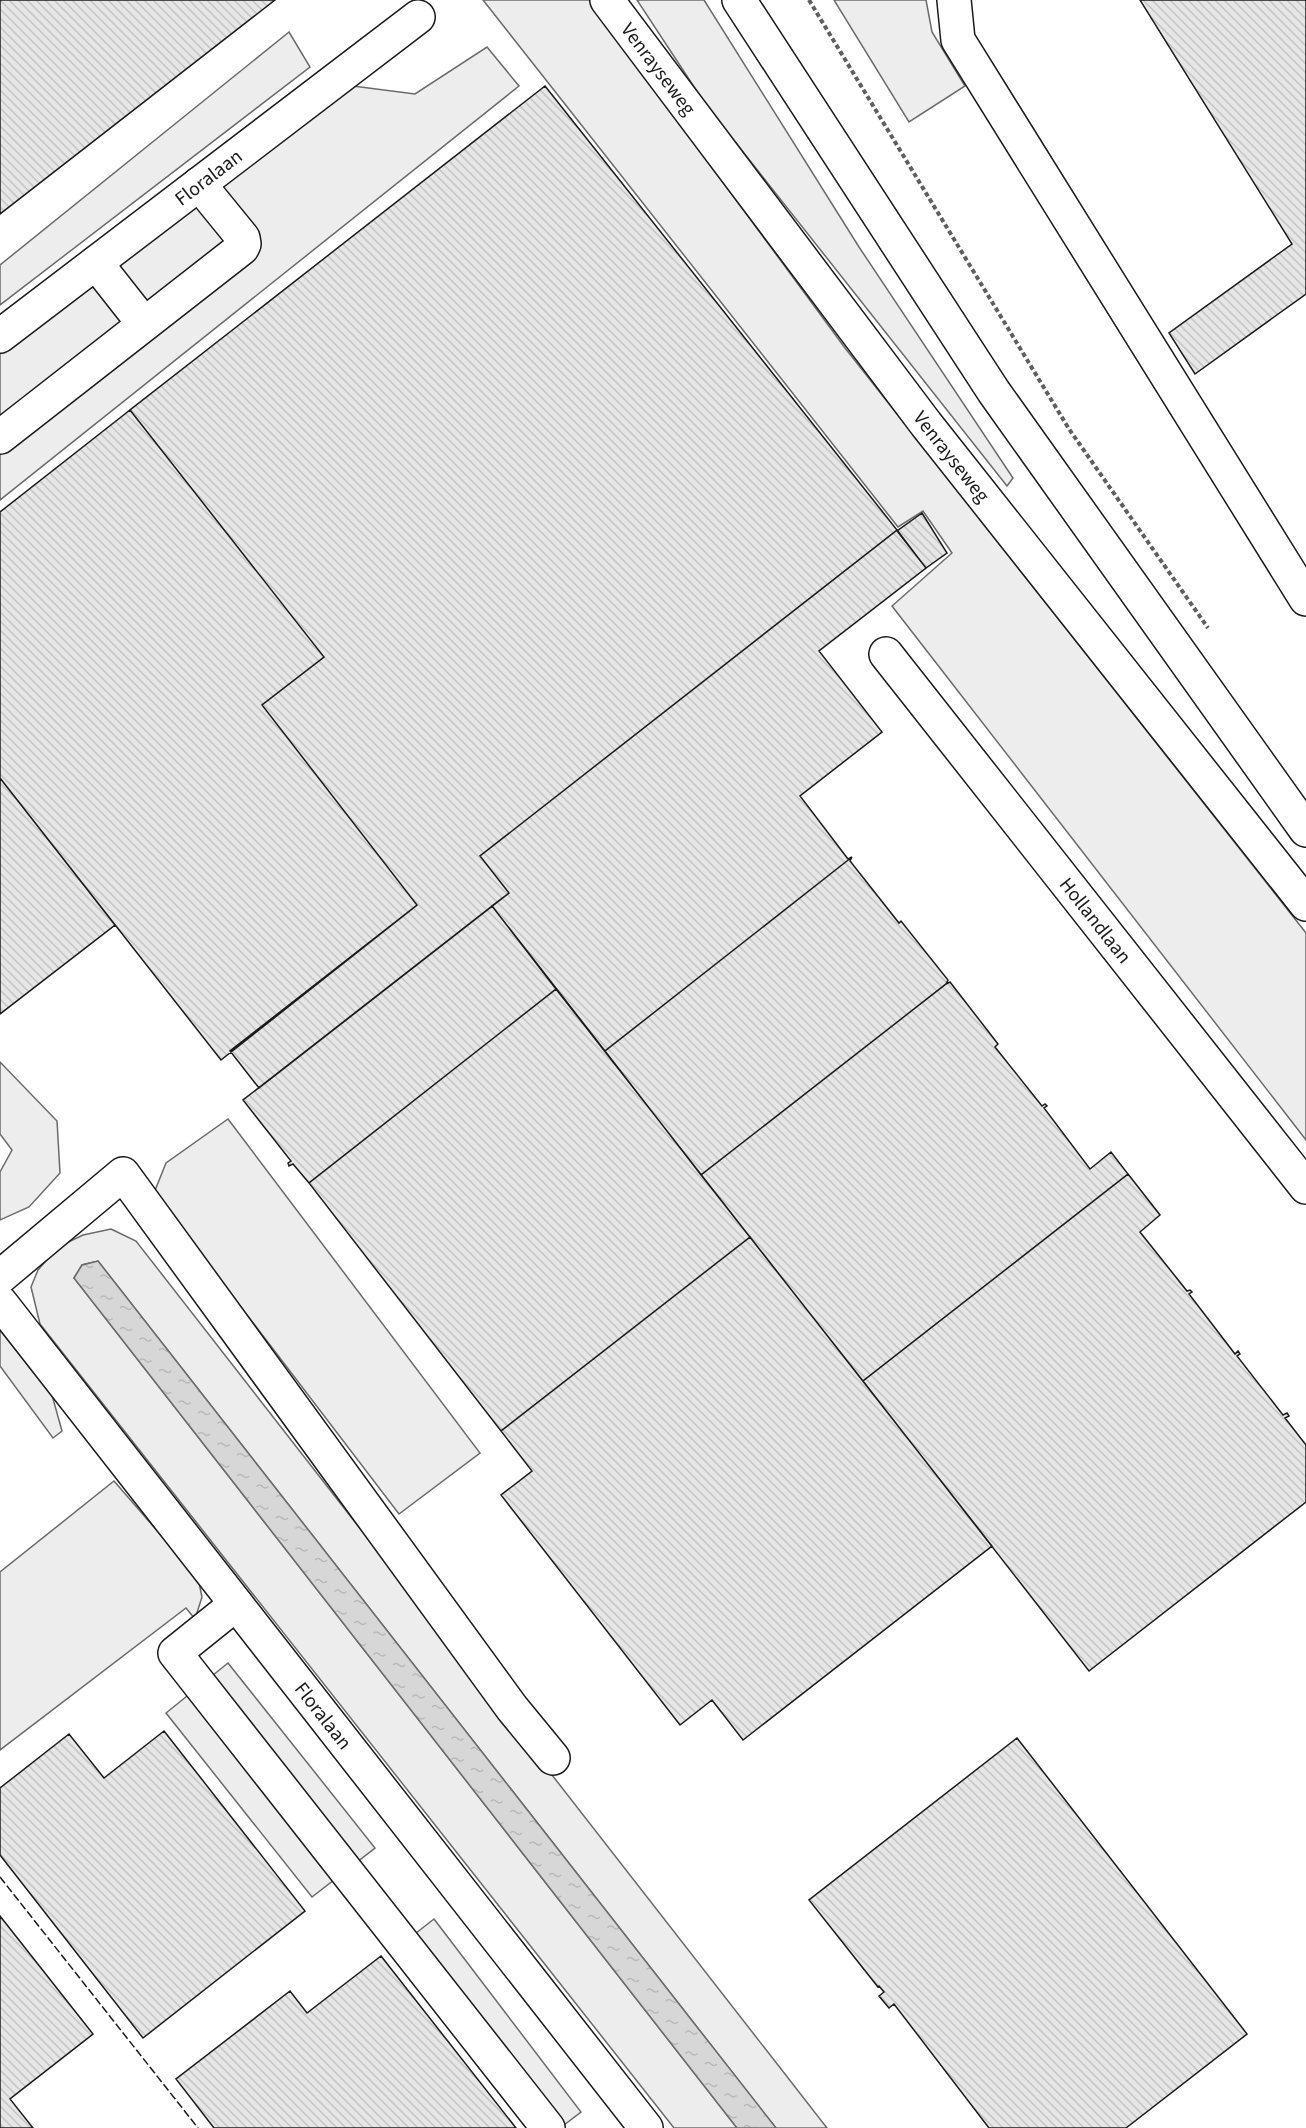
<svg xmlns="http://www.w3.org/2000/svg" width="1306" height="2128" viewBox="0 0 1306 2128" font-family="'Source Sans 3',sans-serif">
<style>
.built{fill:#ededed;stroke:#6a6a6a;stroke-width:1.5}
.water{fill:url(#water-ripples);stroke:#6a6a6a;stroke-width:1.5}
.building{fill:url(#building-back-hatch);stroke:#1a1a1a;stroke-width:1.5}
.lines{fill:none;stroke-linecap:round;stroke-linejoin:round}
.minor-casing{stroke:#1a1a1a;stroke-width:36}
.major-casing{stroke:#1a1a1a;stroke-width:36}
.path{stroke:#5f5f5f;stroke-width:4;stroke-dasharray:4.5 3;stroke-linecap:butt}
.minor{stroke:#fff;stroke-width:33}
.major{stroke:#fff;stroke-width:33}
.fence{stroke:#1a1a1a;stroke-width:1.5;stroke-dasharray:8 3;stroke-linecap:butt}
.labels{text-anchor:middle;stroke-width:4.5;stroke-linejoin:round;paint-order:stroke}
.street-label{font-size:20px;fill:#1a1a1a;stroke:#fff}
</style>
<defs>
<pattern id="water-ripples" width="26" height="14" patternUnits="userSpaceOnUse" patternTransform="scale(1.5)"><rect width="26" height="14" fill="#d7d7d7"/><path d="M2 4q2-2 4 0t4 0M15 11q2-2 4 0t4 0" fill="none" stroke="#b8b8b8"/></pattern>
<pattern id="building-back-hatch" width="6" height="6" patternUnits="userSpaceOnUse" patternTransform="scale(1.5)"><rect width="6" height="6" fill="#e6e6e6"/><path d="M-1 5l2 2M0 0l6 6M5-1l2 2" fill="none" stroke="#c5c5c5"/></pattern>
</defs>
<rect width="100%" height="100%" fill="#fff"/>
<path class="built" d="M483 0H589L845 348 1306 933V1140L892 606 952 553 923 511 898 527Z
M637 0H704L859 247 1013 478 1007 486 706 105Z
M834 0H926L932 32 965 86 909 122Z
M289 32 310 67 0 305V265Z
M487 47 519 86 0 500V354L353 86 415 94Z
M0 1062 57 1121 60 1173 29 1207 0 1220V1172L12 1150 0 1134Z
M228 1119 480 1453 399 1514 154 1193 166 1163Z
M111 1229 136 1241 827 2128H776L98 1261 82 1265 74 1278 737 2128H674L40 1324 31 1287 38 1270 58 1247 83 1235Z
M0 1330 52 1395 62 1431 53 1438 0 1366Z
M114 1481 198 1578 202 1597 195 1619 186 1608 0 1750V1572Z
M228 1663 375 1848 312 1897 166 1713Z
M434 1919 581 2112 560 2128 402 1944Z"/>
<path class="water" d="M98 1261 776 2128H737L74 1278 82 1265Z"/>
<path class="building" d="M0 0H275L0 214Z
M1140 0H1306V294L1195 374 1169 333 1292 244Z
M545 86 897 530 480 856 509 893 259 1088 230 1051 417 905 262 705 324 657 130 410Z
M130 410 324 657 262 705 417 905 221 1060 0 778V512Z
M922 513 947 553 926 568 897 531Z
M897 530 926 568 819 651 882 732 800 796 848 859 852 857 605 1051 492 906 509 893 480 856Z
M0 778 115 925 0 1014Z
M852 857 850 861 899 923 901 921 948 980 946 984 701 1175 605 1051Z
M492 906 556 989 309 1183 293 1164 289 1166 288 1163 291 1161 243 1100Z
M950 982 998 1044 995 1047 1042 1106 1045 1104 1047 1106 1044 1108 1090 1169 1111 1152 1128 1174 863 1381 701 1175 946 984Z
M556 989 750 1237 501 1431 309 1183Z
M1128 1174 1160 1215 1140 1232 1187 1291 1190 1290 1192 1292 1189 1294 1235 1354 1238 1351 1240 1354 1237 1356 1283 1415 1287 1413 1289 1416 1285 1418 1306 1445V1502L1089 1671 863 1381Z
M750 1237 992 1546 743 1740 712 1700 680 1725 501 1495 532 1471 501 1431Z
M164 1731 305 1911 143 2038 0 1855V1788L69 1734 104 1778Z
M1017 1738 1247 2034 1126 2128H989L894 2004 889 2008 879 1996 884 1992 879 1986 878 1987 809 1900Z
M0 1916 93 2034 10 2099 33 2128H0Z
M381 1956 516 2128H214L176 2079 290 1991 307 2013Z"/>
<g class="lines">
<defs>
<g id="minor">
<path d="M954 0 958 40 1306 599"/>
<path d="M96 263 144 324"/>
<path id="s1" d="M0 336 418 17"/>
<path d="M0 437 242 248 244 244 243 238 199 184"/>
<path id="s2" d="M886 654 1306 1187"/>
<path d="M0 1277 123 1174 512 1708 553 1758"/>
<path id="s3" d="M0 1302 646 2128"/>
<path d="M236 1604 175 1653 548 2128"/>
</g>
<g id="major">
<path id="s4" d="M607 0 926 424 1306 904"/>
<path d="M739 0 994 392 1306 830"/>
</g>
</defs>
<use href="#minor" class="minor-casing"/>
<use href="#major" class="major-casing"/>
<path class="path" d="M809 0 1069 429 1208 628"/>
<use href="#minor" class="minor"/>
<use href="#major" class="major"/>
<path class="fence" d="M0 1877 198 2128"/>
</g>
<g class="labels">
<g class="street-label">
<text dy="7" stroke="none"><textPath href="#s4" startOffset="86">Venrayseweg</textPath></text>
<text dy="7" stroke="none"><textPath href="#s1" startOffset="262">Floralaan</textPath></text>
<text dy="7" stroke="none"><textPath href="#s4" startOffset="572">Venrayseweg</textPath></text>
<text dy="7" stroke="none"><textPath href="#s2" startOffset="339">Hollandlaan</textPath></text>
<text dy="7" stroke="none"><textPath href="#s3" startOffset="525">Floralaan</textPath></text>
</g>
</g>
</svg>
